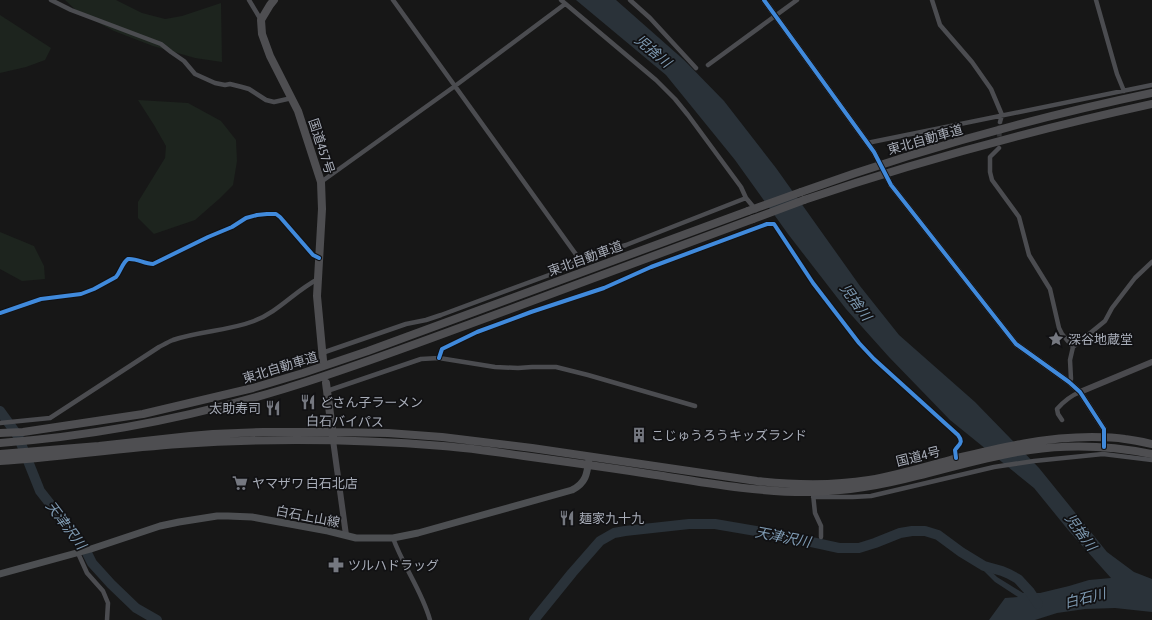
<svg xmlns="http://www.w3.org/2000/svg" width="1152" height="620" viewBox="0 0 1152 620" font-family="'Asap Condensed','Noto Sans JP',sans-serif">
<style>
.green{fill:#1d241e}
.water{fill:#2a3239}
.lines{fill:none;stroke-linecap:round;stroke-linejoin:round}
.river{stroke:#2a3239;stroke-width:10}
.street-tunnel{stroke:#343537;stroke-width:4.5;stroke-dasharray:4.5 2;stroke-linecap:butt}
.secondary-tunnel{stroke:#343537;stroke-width:6;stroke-dasharray:6 3;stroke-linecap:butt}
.street{stroke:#4b4c50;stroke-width:4.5}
.secondary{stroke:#4a4a4e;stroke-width:6}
.primary{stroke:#4d4f52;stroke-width:7}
.highway{stroke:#4e4e51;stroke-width:8}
.highway-bridge{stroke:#4e4e51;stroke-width:8}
.cycleway-casing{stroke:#111113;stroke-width:6}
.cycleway{stroke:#408adc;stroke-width:4}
.labels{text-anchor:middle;stroke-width:3.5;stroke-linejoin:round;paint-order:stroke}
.street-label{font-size:13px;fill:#a8adb8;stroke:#111113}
.poi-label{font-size:13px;fill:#a8adb8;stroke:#111113;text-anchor:start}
.water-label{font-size:14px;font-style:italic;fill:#7f9bb3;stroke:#111113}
</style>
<rect width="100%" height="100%" fill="#171717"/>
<path class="green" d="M65 0H116L142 13 165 19 182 16 221 3 222 62 195 58 153 46 114 31 78 12Z
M0 15 51 48 45 60 26 67 0 73Z
M138 100 188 103 221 121 236 140 237 161 233 185 219 199 195 220 154 234 138 218V202L165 158 166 146 154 125Z
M0 232 34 246 44 266 45 279 22 281 0 269Z"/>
<path class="water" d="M576 0H616L684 60 724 101 776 168 860 286 899 335 975 402 1039 468 1107 552 1134 572 1152 579V612L1115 608 1085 609 1057 613 1035 620H989L1005 598 1018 597 995 582 984 571 972 562 980 560 997 577 1023 593H1040L1069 586 1089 580 1111 578 1069 531 1034 488 950 420 889 357 846 309 788 234 735 160 666 75Z"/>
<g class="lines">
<path class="river" d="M0 411 18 436 40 491 84 547 92 563 111 584 136 608 157 620
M534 620 572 573 600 541 614 533 625 531 689 524H715L779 535 839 548H859L875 543 900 533 912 531H925L938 535 961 552 984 566 1002 571 1009 574 1018 579 1030 592 1038 604"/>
<path class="street-tunnel" d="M999 143 1000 122"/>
<path class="secondary-tunnel" d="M874 152 891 185"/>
<path class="street" d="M51 0 71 10 161 44 171 52 184 61 195 74 215 83 225 85 230 84 242 87 249 89 266 100 274 102 292 98
M249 0 261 20
M393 0 580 260
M561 0 656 80 675 99 688 115 741 187 746 198 756 210
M630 0 650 18 696 68
M932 0 940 25 972 62 991 89 1002 115 1000 122
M1096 0 1117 74 1124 91
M708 65 797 0
M867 143 1152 85
M999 148 990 157V172L992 180 1019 217 1029 255 1050 289 1059 328 1062 334 1073 347
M321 182 455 86 565 4
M0 313 41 299 81 294 94 289 116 277C121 271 122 263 128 259 137 258 144 264 153 264L208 237 232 227 246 218 257 215 267 214H276L280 217 313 255 319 258
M322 353 406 324 426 320 441 315 549 275 580 260 626 245 746 198
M439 358 442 349 477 332 531 312 604 288 651 267 767 224H774L813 283 859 343 874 359 958 435C964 443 959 444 955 450L956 458
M1069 382 1071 379 1070 360 1073 347 1105 321 1112 308 1135 278 1152 262
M327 391 421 359 439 358 495 367 518 368 532 367H556L588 375 695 406
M1062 420 1058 414 1057 409C1064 401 1070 396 1080 392
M0 423 50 418 159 347C163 345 168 342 173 340 199 331 228 331 254 321 278 312 295 291 318 279
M813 494 815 513 821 526V537
M813 497H853L871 496 994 467 1034 461 1103 454 1152 460
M393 538C403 566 422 591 430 620
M78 553 87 573 103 591 108 603 107 620"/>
<path class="secondary" d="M764 0 874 152
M891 185 1016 344 1069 382 1080 392 1102 426 1104 429V447
M1080 392 1152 362
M333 440 346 535"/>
<path class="primary" d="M0 574 91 549 160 526 179 522 217 516H228L252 517 328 531 356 538H393L418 533 572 490C586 483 587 474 589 459"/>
<path class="highway" d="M274 0 270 5 261 20 262 34 270 56 298 111 321 182 322 209 317 296 323 360
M801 192C915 151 1033 118 1152 93
M804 200C918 161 1034 130 1152 104
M326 383 333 437
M0 433 23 432 143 414 253 388 303 373 368 351 748 211
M0 443C96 436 192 417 284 389 353 368 421 342 489 317 577 284 665 252 753 219
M0 454 99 446 190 436 213 434 263 432H332L388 433 442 437 532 448 757 481C794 485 832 486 869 480 899 475 928 466 957 458 1002 447 1046 437 1092 437 1103 437 1114 437 1125 439 1134 440 1143 442 1152 444
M0 461C60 457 120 448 180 444 268 438 355 439 443 446 470 448 497 452 524 456 568 462 612 468 656 475 706 483 763 493 813 492 848 491 883 485 917 476 954 467 992 455 1030 450 1071 444 1112 446 1152 454"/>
<path class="highway-bridge" d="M748 211 801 192
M753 219 804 200"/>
<defs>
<path id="cycleway" d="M764 0 874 152 891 185 1016 344 1069 382 1080 392 1102 426 1104 429V447
M0 313 41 299 81 294 94 289 116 277C121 271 122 263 128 259 137 258 144 264 153 264L208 237 232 227 246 218 257 215 267 214H276L280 217 313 255 319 258
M439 358 442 349 477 332 531 312 604 288 651 267 767 224H774L813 283 859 343 874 359 958 435C964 443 959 444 955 450L956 458"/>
</defs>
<use href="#cycleway" class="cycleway-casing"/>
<use href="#cycleway" class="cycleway"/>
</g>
<defs>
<symbol id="sight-bare" viewBox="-9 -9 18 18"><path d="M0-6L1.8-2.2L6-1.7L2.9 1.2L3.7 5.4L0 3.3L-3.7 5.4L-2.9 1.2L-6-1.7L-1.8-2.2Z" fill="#757880" stroke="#111113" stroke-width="2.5" paint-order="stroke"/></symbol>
<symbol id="restaurant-bare" viewBox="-9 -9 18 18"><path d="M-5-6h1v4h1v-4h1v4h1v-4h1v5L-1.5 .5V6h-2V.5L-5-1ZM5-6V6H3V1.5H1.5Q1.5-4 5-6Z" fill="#757880" stroke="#111113" stroke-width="2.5" paint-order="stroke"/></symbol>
<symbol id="building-bare" viewBox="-9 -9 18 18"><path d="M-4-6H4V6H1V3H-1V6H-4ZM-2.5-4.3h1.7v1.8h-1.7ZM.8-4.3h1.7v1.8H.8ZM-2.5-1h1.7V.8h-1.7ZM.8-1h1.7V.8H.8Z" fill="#757880" stroke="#111113" stroke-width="2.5" paint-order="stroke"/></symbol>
<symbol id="supermarket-bare" viewBox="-9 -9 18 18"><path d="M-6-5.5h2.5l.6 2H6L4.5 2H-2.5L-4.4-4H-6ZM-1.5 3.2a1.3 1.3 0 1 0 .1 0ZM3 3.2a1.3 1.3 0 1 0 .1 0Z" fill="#757880" stroke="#111113" stroke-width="2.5" paint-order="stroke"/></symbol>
<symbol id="pharmacy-bare" viewBox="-9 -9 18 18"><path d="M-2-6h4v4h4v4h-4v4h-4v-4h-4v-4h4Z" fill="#757880" stroke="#111113" stroke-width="2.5" paint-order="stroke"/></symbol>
</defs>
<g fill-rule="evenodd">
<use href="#sight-bare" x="1045" y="328" width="22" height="22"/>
<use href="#restaurant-bare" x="297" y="391" width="22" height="22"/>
<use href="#restaurant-bare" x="262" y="397" width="22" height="22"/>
<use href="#building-bare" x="628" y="424" width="22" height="22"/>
<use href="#supermarket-bare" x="229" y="472" width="22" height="22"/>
<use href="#restaurant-bare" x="556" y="507" width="22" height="22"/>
<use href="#pharmacy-bare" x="325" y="554" width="22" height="22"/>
</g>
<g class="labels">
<g class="street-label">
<text transform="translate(925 139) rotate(-16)" y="5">東北自動車道</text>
<text transform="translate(322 146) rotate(72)" y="5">国道457号</text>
<text transform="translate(585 258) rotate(-20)" y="5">東北自動車道</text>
<text transform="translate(280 367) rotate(-17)" y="5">東北自動車道</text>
<text transform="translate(345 421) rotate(1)" y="5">白石バイパス</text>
<text transform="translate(918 456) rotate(-14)" y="5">国道4号</text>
<text transform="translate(308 516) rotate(11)" y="5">白石上山線</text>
</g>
<g class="poi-label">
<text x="1068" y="344">深谷地蔵堂</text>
<text x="320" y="407">どさん子ラーメン</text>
<text x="261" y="413" text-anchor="end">太助寿司</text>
<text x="651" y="440">こじゅうろうキッズランド</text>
<text x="252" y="488">ヤマザワ 白石北店</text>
<text x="579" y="523">麺家九十九</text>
<text x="348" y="570">ツルハドラッグ</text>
</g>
<g class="water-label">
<text transform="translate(653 51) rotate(40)" y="5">児捨川</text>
<text transform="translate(856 302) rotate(54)" y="5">児捨川</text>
<text transform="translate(66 525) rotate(53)" y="5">天津沢川</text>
<text transform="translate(1081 532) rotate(54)" y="5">児捨川</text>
<text transform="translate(783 537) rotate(11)" y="5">天津沢川</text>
<text transform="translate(1085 598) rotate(-14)" y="5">白石川</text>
</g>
</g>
</svg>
